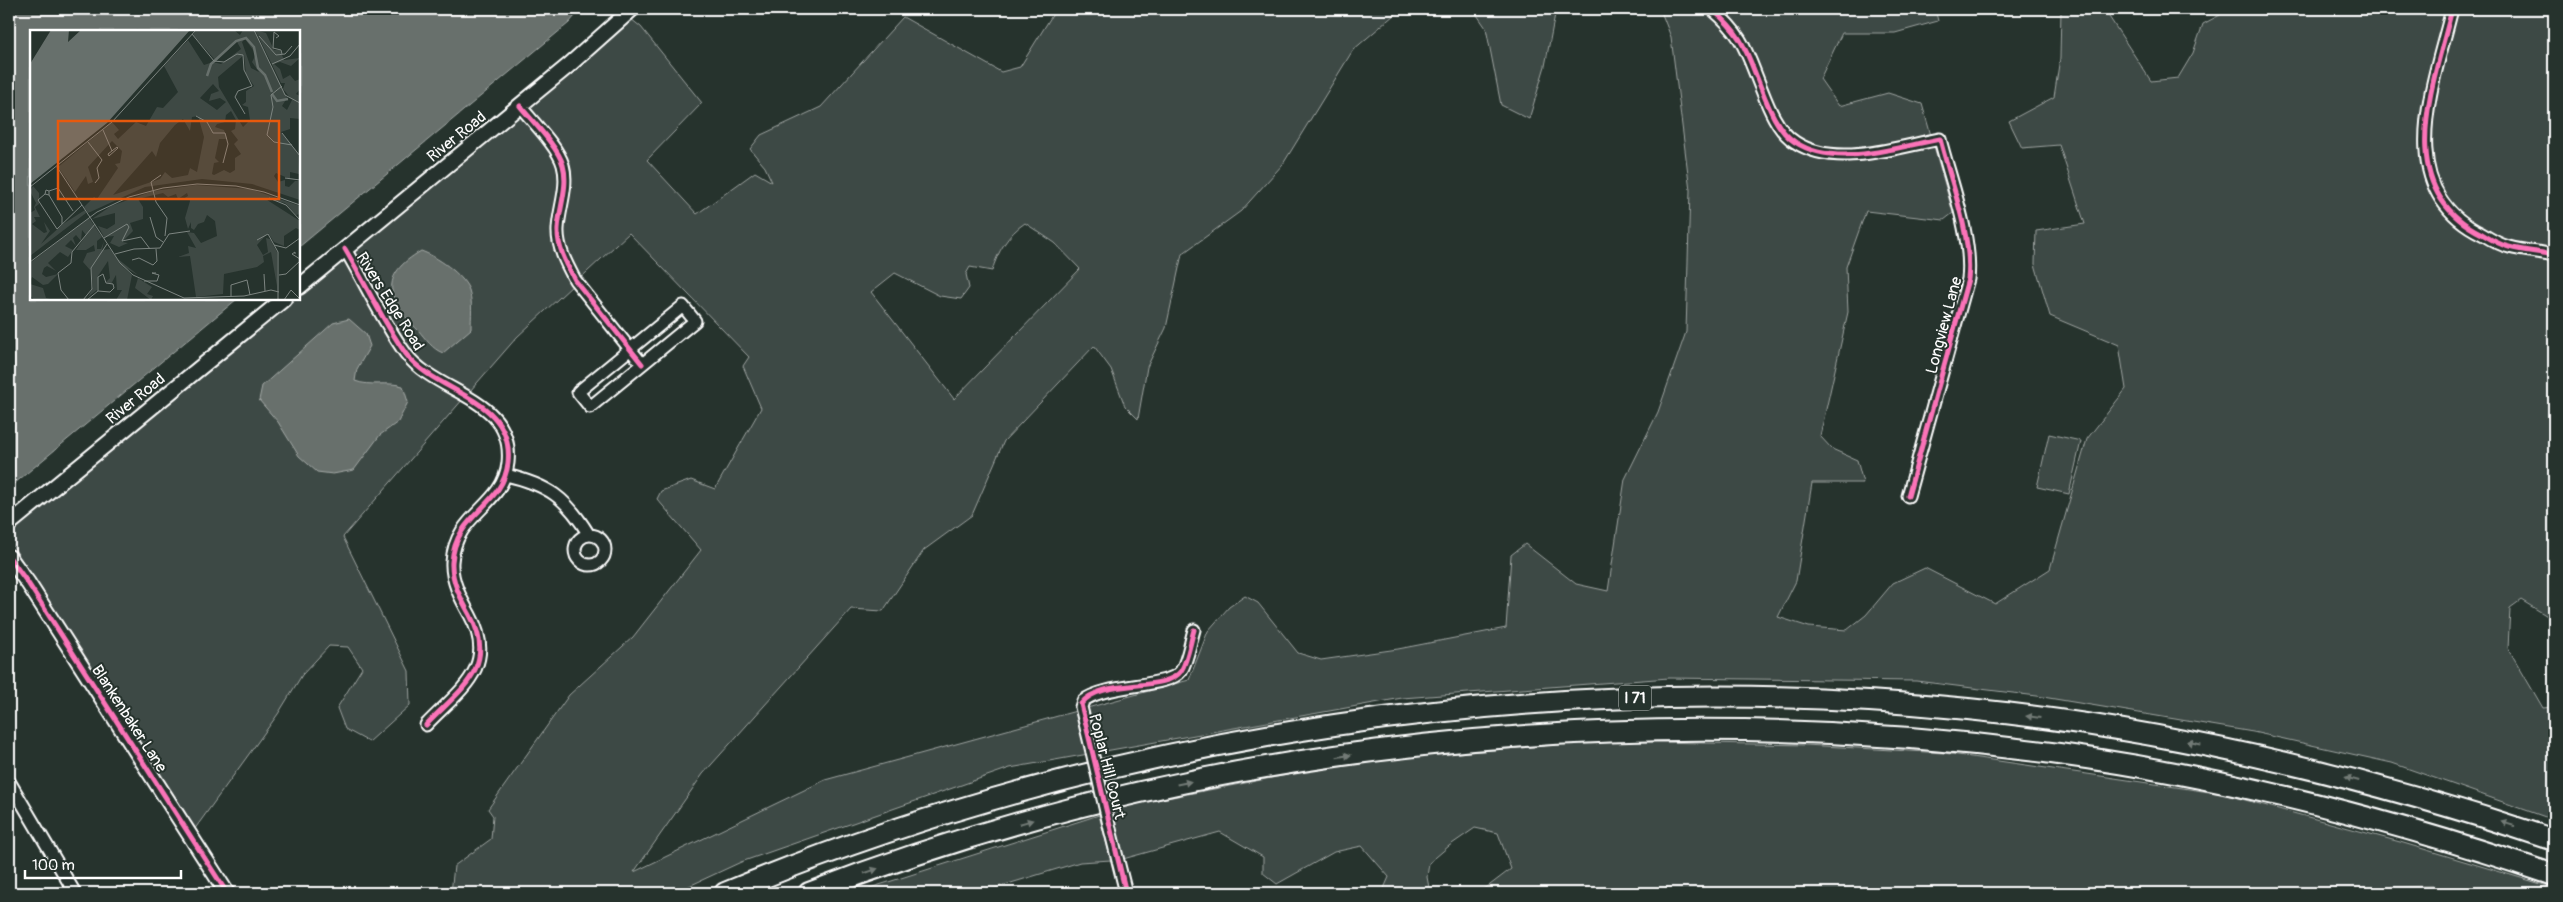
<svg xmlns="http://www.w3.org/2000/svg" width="2563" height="902" viewBox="0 0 2563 902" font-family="Pangolin,sans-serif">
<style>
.green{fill:#3e4944;stroke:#9ea4a2;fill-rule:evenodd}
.water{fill:#67706c;stroke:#a4a9a7}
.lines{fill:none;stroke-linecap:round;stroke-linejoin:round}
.minor-casing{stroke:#fff;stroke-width:15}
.tertiary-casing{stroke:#fff;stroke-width:18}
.motorway-casing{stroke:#fff;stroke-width:24}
.minor{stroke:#26332d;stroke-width:11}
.tertiary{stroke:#26332d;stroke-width:14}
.motorway{stroke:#26332d;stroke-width:20}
.minor-bridge-casing{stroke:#fff;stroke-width:15;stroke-linecap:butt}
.minor-bridge{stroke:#26332d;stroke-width:11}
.cycleway-casing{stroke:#26332d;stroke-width:8}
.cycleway{stroke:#fb73b8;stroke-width:5}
.oneway{fill:#727a76}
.labels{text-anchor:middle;stroke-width:4;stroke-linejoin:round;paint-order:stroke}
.shield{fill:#26332d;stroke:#bec2c0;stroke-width:1}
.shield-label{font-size:15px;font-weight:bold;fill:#fff}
.street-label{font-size:16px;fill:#fff;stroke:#26332d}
.inset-river{fill:none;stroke:#67706c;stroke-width:2.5}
.inset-road{fill:none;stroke:#7d8581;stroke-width:1}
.view{fill:#e8590c;fill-opacity:0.15;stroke:#e8590c;stroke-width:2.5}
.inset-edge{fill:none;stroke:#fff;stroke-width:2.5}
</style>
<rect width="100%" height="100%" fill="#26332d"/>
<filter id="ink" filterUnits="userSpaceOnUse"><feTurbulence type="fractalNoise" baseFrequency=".02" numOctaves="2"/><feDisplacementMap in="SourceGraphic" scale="10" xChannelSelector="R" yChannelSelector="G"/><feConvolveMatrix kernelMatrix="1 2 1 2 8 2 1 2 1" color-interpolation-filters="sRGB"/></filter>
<g filter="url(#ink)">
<path class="green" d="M1056 9H1401L1353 50 1283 164 1241 211 1182 254 1166 328 1147 367 1138 419 1125 406 1111 369 1094 346 1004 441 972 515 924 550 883 611 851 609 703 774 634 872 825 780 1189 680 1208 631 1229 607 1245 596 1258 603 1298 653 1321 660 1398 649 1506 628 1511 555 1525 544 1576 584 1608 591 1625 479 1658 412 1686 332 1690 190 1671 37 1660 9H1935L1938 21 1895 33H1842L1820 79 1839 106 1888 93 1922 104 1953 213 1944 220 1866 211 1846 267 1848 312 1820 436 1832 449 1857 460 1863 483H1812L1796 581 1778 617 1809 627 1847 630 1866 615 1893 583 1925 568 1995 604 2050 569 2087 439 2126 389 2119 345 2050 316 2035 264 2036 231 2085 224 2059 145 2022 148 2009 121 2054 97 2060 58 2061 9H2104L2151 81 2178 78 2193 53 2203 24 2220 15 2223 9H2554V620L2521 600 2510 608 2508 648 2543 708 2554 707V820L2392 763 2253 732 2037 696 1916 681 1669 678 1402 698 1010 768 741 862 674 893H451L454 866 491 839 493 816 488 809 569 695 633 637 701 550 657 499 661 491 691 480 715 489 761 408 743 366 749 357 629 233 517 337 343 537 409 671 410 705 369 742 345 729 337 708 362 668 348 647 329 646 302 675 278 714 194 830 9 540V531C138 425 268 322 396 217 474 153 553 90 626 21L631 19 641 27 702 103 647 160 697 214 755 172 772 182 765 167 750 149 761 135 821 107 903 17 1001 72 1020 67ZM1025 223 1055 243 1080 269 954 399 871 292 895 273 940 296 961 299 969 288 966 274 970 267 992 271C997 253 1008 234 1025 223Z
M1473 9H1556L1545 66 1529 119 1501 105 1486 28Z
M2049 434 2081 441 2069 494 2037 487Z
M1603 741 1805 745 1944 753 2223 794 2400 842 2551 887 2554 888V893H2466L2433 886 2392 887 2391 893H1471L1486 888 1511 869 1498 833 1475 828 1449 846 1429 863 1427 877 1430 893H1382L1389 877 1362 846 1334 852 1277 884 1263 873V857L1220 832 1123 859 1110 809 1360 761Z
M1099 815 1111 860 1080 862 978 893H854Z"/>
<path class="water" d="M9 9H581L569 23 299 247V31H31V299H237L9 488Z
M421 251C436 256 463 274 469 290 473 302 471 317 471 329L443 353C432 349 426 339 418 330 387 300 378 276 421 251Z
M349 319 366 334 370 346 357 369 355 381C370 387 387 381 403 386L408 402 398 422 380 435 354 470 333 474 317 472 299 456 278 422 259 400 262 386 333 323Z"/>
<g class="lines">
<defs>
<path id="minor" d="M1712 9C1744 36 1746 51 1761 88 1768 106 1778 132 1795 142 1836 169 1896 147 1940 139 1950 179 1973 239 1968 279L1908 496
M2452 9C2434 84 2390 189 2482 234 2490 239 2500 245 2509 247 2524 251 2539 252 2554 255
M520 106C532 121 558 147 563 165 569 186 559 208 558 229 557 247 567 265 575 280L642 364
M345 249C365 283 383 322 406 354 437 395 515 397 508 463 503 507 455 513 452 562 451 581 461 599 470 615 499 668 458 691 426 725
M683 306 695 321 590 407 578 392Z
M506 475C548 485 566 497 589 535
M575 550a15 15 0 1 1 30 0a15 15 0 1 1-30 0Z
M1092 752 1081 707 1083 701C1106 683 1169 688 1181 671 1188 660 1190 643 1194 630
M9 781 75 893
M1110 829 1126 893"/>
<path id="tertiary" d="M299 287 568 66 632 9
M9 524 284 299
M9 557 28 583 227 893"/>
<path id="motorway" d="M725 893C1114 732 1549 667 1968 709 2168 729 2364 776 2554 840
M809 893C1204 740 1640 697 2059 754 2228 777 2393 820 2554 875"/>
</defs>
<use href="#minor" class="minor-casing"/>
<use href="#tertiary" class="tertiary-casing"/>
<use href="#motorway" class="motorway-casing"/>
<use href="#minor" class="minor"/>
<use href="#tertiary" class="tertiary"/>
<use href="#motorway" class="motorway"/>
<defs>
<path id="minor-bridge" d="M1092 752 1110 829"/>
</defs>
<use href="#minor-bridge" class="minor-bridge-casing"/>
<use href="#minor-bridge" class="minor-bridge"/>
<defs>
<path id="cycleway" d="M1712 9C1744 36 1746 51 1761 88 1768 106 1778 132 1795 142 1836 169 1896 147 1940 139 1950 179 1973 239 1968 279L1908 496
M2452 9C2434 84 2390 189 2482 234 2490 239 2500 245 2509 247 2524 251 2539 252 2554 255
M520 106C532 121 558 147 563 165 569 186 559 208 558 229 557 247 567 265 575 280L642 364
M345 249C365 283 383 322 406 354 437 395 515 397 508 463 503 507 455 513 452 562 451 581 461 599 470 615 499 668 458 691 426 725
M9 557 28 583 227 893
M1126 893 1081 704C1101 677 1166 693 1181 671 1188 660 1190 643 1194 630"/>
</defs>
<use href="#cycleway" class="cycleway-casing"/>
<use href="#cycleway" class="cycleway"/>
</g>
<defs><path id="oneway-solid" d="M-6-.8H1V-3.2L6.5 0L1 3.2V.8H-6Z" transform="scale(1.25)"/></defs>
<g class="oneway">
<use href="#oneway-solid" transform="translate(2033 717) rotate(-173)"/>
<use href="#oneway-solid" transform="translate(2194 743) rotate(-168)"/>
<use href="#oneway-solid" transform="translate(1344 756) rotate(-9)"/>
<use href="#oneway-solid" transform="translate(2352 779) rotate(-165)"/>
<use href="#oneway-solid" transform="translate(1184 783) rotate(-12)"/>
<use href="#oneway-solid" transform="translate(1026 822) rotate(-16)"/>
<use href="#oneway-solid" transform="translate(2508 824) rotate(-162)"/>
<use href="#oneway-solid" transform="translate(871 871) rotate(-19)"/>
</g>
</g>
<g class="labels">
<rect class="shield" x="1619" y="685.5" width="32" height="25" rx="4"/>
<g class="shield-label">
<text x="1635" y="703">I 71</text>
</g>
<g class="street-label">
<text transform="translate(456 136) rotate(-39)" y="6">River Road</text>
<text transform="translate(391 301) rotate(58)" y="6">Rivers Edge Road</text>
<text transform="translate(1943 325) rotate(-75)" y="6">Longview Lane</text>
<text transform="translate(135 398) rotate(-39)" y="6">River Road</text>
<text transform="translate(130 718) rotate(57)" y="6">Blankenbaker Lane</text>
<text transform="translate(1108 766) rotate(76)" y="6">Poplar Hill Court</text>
</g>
</g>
<g transform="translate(30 30)">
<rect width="270" height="270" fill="#26332d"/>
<path d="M166 0H204L210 5 213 0H224L257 68 252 76 257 80 262 70 253 59 255 53H251L225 0 236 3 244 20H250L254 30 270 28 261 36 250 32 244 34 250 39 253 49 260 45 265 51 270 49V59L266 64 270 66V89L260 88V99L251 102 268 123 269 144 260 142V149L246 143 244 146 248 152 255 150V156L259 157 265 151H270V170L222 154 172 149 115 157 58 183 54 177 64 167 67 169 88 138 85 134 90 133 92 121 82 111 58 137 63 152 58 154 56 146 45 162 28 137 82 92 89 100 84 104 88 109 106 92 116 96 127 77 133 78 148 62 134 36 158 10 174 35 183 32 191 34 211 19 207 12 186 31 163 5ZM215 9 226 24 222 32 229 42 221 38 212 12ZM214 25 216 44 224 56 216 61V72L212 75 218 77 220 90 213 97 189 57 188 47ZM183 54 189 61 181 64 179 71 190 68 196 72 187 80 170 68ZM201 81 206 90 205 99 201 101 208 110 204 114 211 124 205 128V140L200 143 194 140 184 145 182 144 184 133 189 132 185 128 189 109H197L194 100 185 97 187 94 195 92 196 85ZM168 86 174 107 167 142 160 138 158 145 142 148 135 142 130 149 83 165 122 121 126 127 130 113 145 95 153 89 160 101 162 87ZM166 155 220 159 270 176V184L266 185 255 173 234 168 270 191V200L266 198 254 206V216L244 212 238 203 227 215 233 225 238 222 236 208 240 209 247 222V256L241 222 233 226 234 232 227 237 194 244 193 264 166 267 160 226 148 227 159 223 158 216 166 218 157 202 164 203 171 213 187 206 185 191 177 185 174 192 168 194 164 200 161 198V192L158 199 155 188 160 171 159 168 151 170 158 166 157 163 148 169 146 164 138 167 133 163 125 165 124 161ZM3 156 9 163V174L5 177 10 187H4L6 191 2 194 14 203 17 202 14 192 20 201 11 214 33 194 55 180 56 183 0 226V183L5 180 4 177 6 173 0 161ZM123 161 124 165 108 169 113 177V189L100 193 103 201 92 212 98 213 89 217 80 213 84 206 74 207 68 196 77 199 85 194V183L62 189 81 176ZM59 188 72 207 67 211V219H71L74 211 72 220 80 219 91 234 88 229 108 245 92 236 102 245 97 270H86L92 260H87L86 245 81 254 76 252 80 248 78 231 68 246 67 260 58 267 63 257 61 238 68 228 60 240 53 232 57 223 65 221 64 215 56 220H46L56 205 52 200 51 211 46 205 43 208 46 216 41 210 35 216 43 220 38 227 30 222 18 233 26 241 17 236 14 238 12 244 16 247 28 244 18 254 13 255 2 247 0 251V233ZM108 248 122 257 117 264 123 266 121 270 105 258ZM0 254 13 258 16 268 25 270H4L0 265Z" fill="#3e4944" fill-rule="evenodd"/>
<path d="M21 0H39L38 12 51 0H160L77 93 0 154V34Z" fill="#67706c"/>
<path class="inset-river" d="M177 46 181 34 206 11 216 8 224 17 228 38 235 45 242 62M242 64 247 71 258 69"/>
<path class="inset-road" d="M224 0 255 65 270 73M162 4 184 31 194 32 207 24 213 25 214 40 222 56 208 61 205 67 215 84M229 6 246 25 255 24 262 16M246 8 249 6 244 2 243 18 251 20 252 24M242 34 260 26 270 14M252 56 241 65 243 77 237 105 244 112 262 115M166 86 177 92 183 103H195L198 114 193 133M73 100 82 121M252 103 270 126M58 112 72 130 67 138 69 148 65 153M87 117 88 118 79 126 78 124ZM27 137 90 233 103 245 154 268 214 266 241 260 249 262M131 145 121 152 126 172 137 188 135 206M255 148 270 150M0 157 82 92 166 0M16 160 19 161V165L15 164ZM19 161 28 158 43 181M15 164 8 170 27 199 52 175M19 165 32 187V194M239 168 256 175 270 190M120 187 126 207 133 212M74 208 97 194 99 197 92 211 111 207 120 219M227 210 238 204 248 222V270M244 215 256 218 270 208M85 224 104 219 130 218 139 204 160 201M265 224V222L262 224 270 229M102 230 109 228 123 235 127 231 126 219M0 232 67 182 99 167 133 158 167 154 206 156 234 162 270 175M234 244 235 261M249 245 256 244 270 231M114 251H127L129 245 122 243H126M201 267V255L217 250 220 265M39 270 31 260 28 243 41 233 42 222 65 194M53 270 62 259 61 238 77 214M57 270 68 261V247L73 244 76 253 83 254 84 258 80 262 68 261M254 270 261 260 270 269"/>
<path class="view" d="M28 91H249V169H28Z"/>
<rect width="270" height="270" class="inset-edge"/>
</g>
<rect width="2563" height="902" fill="none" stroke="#26332d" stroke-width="30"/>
<rect x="15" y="15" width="2533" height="872" fill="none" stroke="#fff" stroke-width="2" filter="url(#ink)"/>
<path d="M25 870v8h156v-8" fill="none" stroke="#ffffff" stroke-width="2.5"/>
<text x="32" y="870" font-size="15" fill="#ffffff" stroke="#26332d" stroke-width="4" paint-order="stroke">100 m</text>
</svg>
